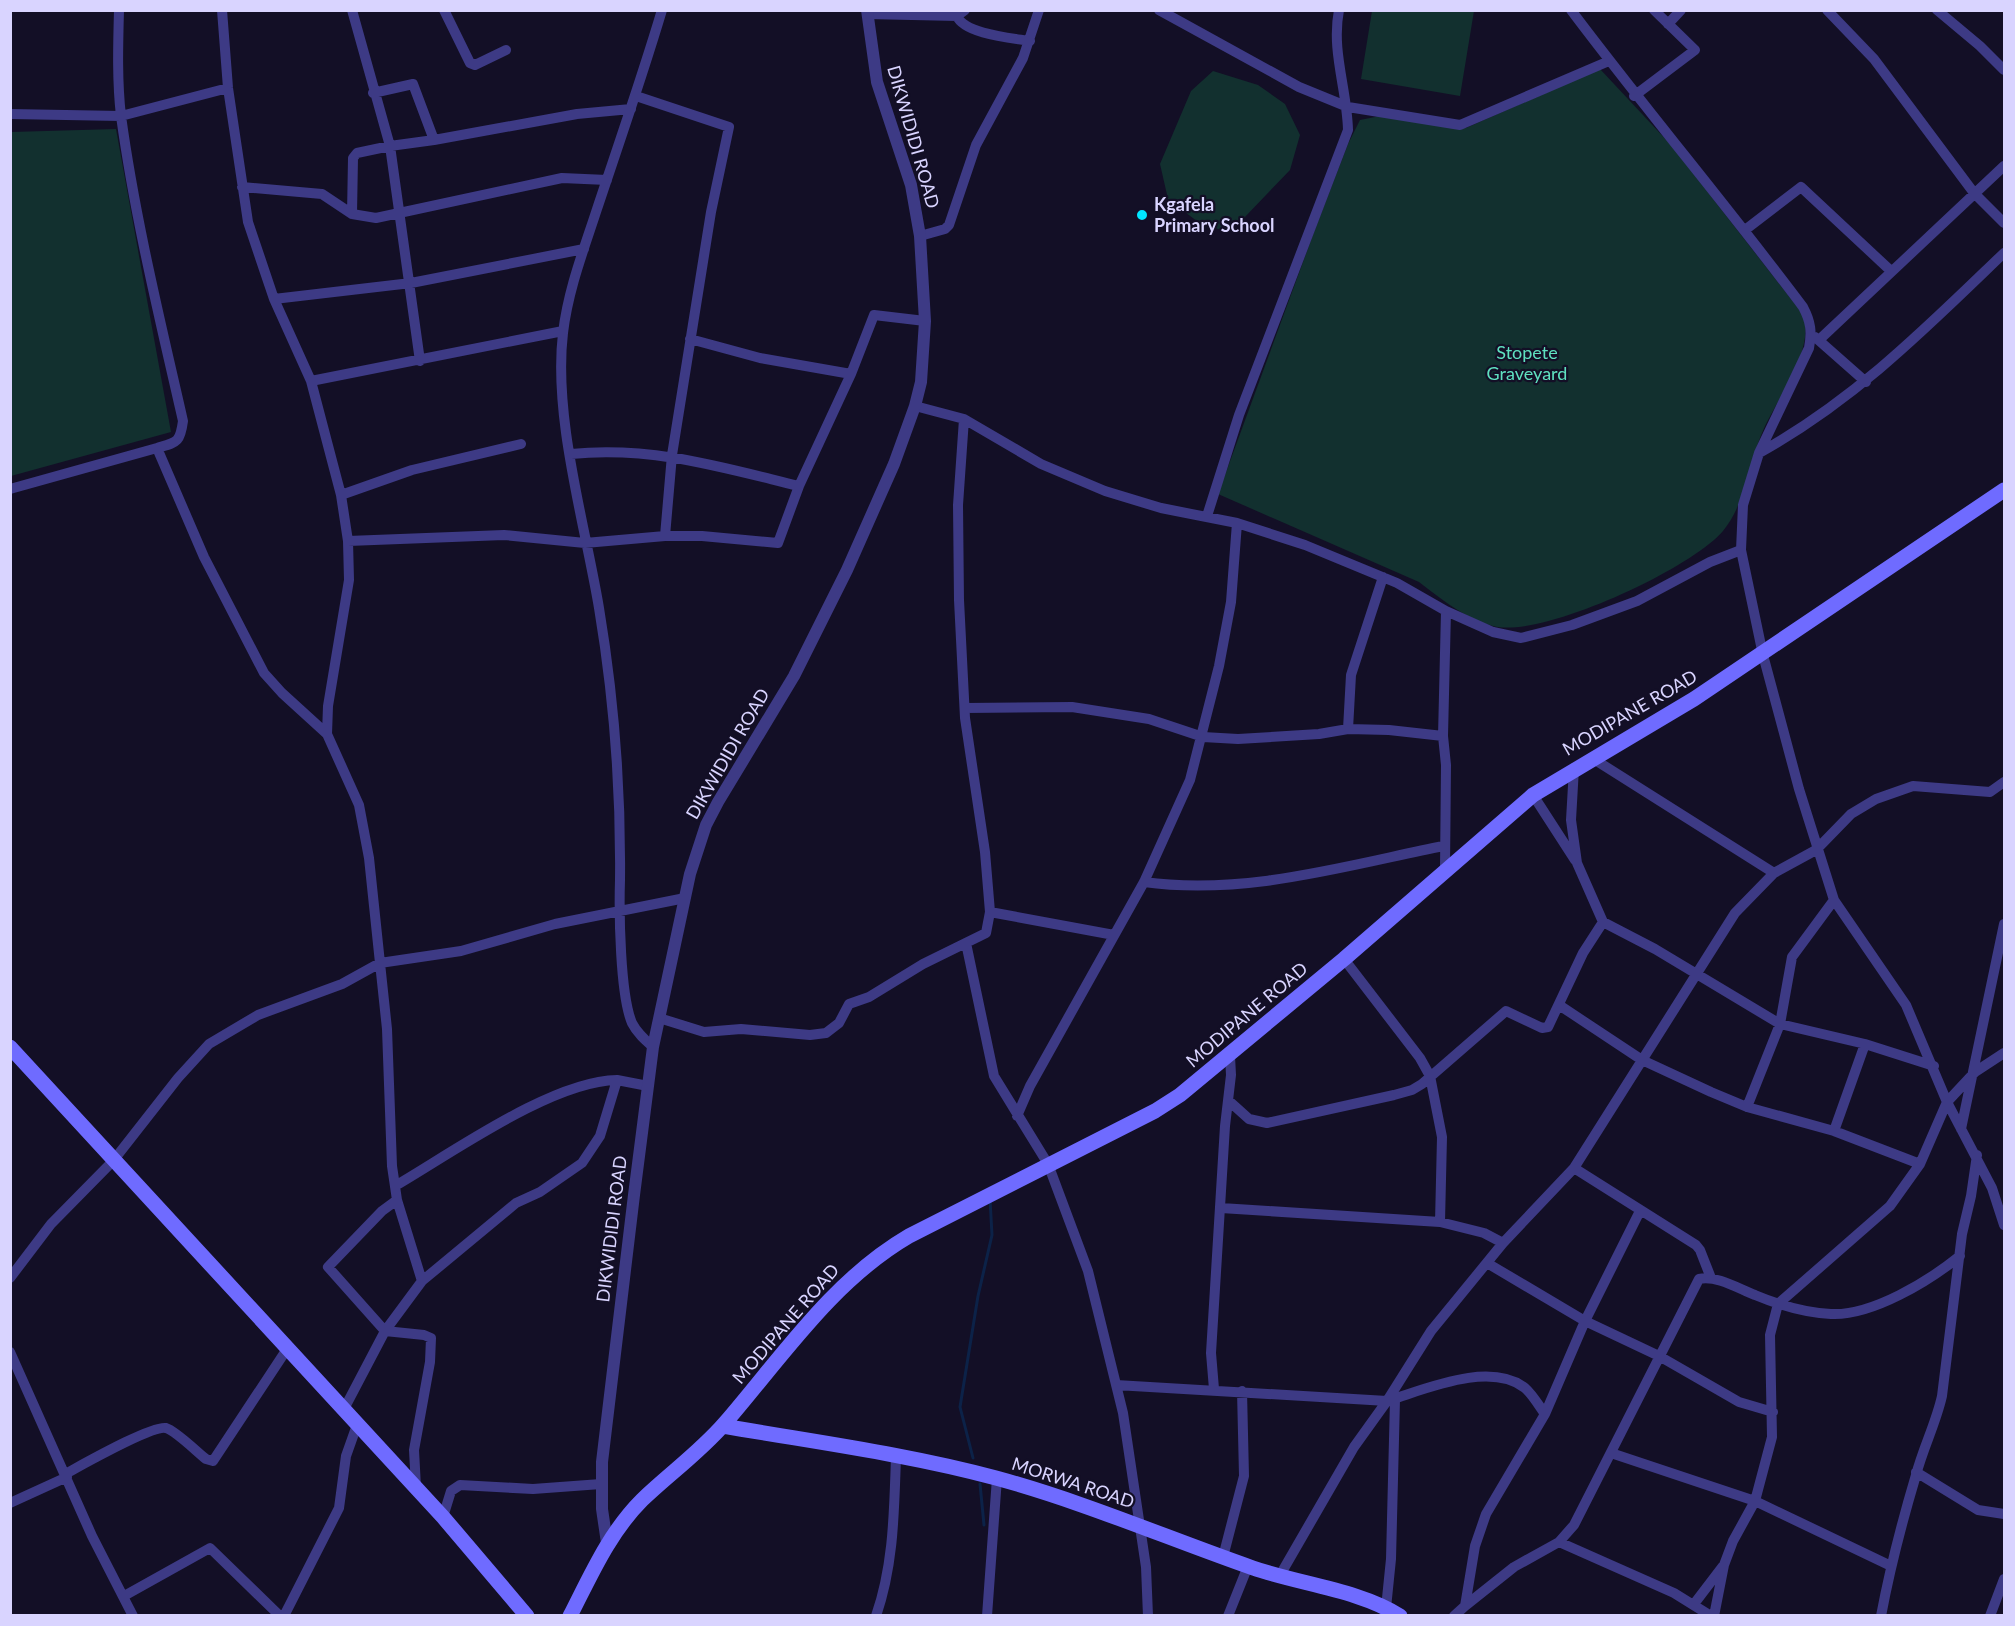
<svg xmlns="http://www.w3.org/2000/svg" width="2015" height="1626" viewBox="0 0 2015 1626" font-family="Lato,sans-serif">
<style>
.green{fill:#12302f}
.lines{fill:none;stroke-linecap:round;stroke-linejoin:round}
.stream{stroke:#0c2248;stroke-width:3}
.minor{stroke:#3d3a85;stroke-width:10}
.tertiary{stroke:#3d3a85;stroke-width:12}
.secondary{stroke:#6f6bff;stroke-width:15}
.poi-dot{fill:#00e5ff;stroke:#130f26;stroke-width:2}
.labels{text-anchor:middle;stroke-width:4.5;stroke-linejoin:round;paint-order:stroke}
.street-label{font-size:18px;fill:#d9d4ff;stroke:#130f26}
.poi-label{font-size:18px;font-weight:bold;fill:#d9d4ff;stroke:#130f26;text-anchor:start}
.park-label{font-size:18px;fill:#5fe0c0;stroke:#130f26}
</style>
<rect width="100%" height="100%" fill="#130f26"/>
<path class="green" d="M1372 11H1474L1460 96 1361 79Z
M1600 69 1671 145 1805 317C1811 354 1781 394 1765 426 1749 459 1747 502 1723 531 1691 569 1541 639 1493 626 1466 619 1441 599 1419 582L1218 494 1314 232 1348 144 1360 120 1380 116 1466 128Z
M1213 71 1258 85 1285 104 1300 135 1290 170 1243 219 1224 231 1198 222 1168 199 1160 164 1191 91Z
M116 129 171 432 11 476V132Z"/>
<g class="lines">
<path class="stream" d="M973 1458 960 1407 978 1296 992 1235 990 1199
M980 1484 984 1525"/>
<path class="minor" d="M119 10C118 46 117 81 121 116 135 218 160 320 183 421 180 443 177 442 157 448L204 557 264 673 282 693 327 734
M352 10 390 146 357 153 353 158 352 214
M444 10 470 63 475 65 506 50
M1159 10 1299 87 1348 107 1460 125 1609 61
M1571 10C1647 111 1728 207 1803 307 1811 322 1812 332 1809 348L1759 453 1743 505 1741 550 1763 655 1799 789 1834 900 1906 1005 1947 1102 1992 1188 2004 1225
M1827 10 1874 59 1974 193 2004 223
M1937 10 1980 46 2004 70
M867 14 957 16 965 10
M957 16C964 34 1012 38 1030 41
M1668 24 1681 10
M373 93 413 84 434 140 577 114 631 109
M636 96 729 127 711 212 672 455 665 536
M1634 96 1695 50 1654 10
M10 114 121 116 228 88
M242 187 322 194 352 214 376 218 562 178 607 180
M1745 230 1801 187 1891 271
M920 236 945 229 949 225 976 145 1023 58 1039 10
M274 299 411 283 584 249
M1815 337 1866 382
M690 339 760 358 851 374
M1819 340 2004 166
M420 361 390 146 434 140
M311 381 563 331
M915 406 964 419 1041 464 1105 491 1161 508 1237 523 1305 545 1397 583 1446 611 1493 632 1521 638 1572 625 1637 601 1710 562 1741 550
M1759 453C1855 400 1926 328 2004 253
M571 454C652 446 721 467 799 486
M10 489 157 448
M341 495 412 470 521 444
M1207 516 1239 415 1348 130C1347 89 1331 51 1339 10
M348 541 504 535 585 543 665 536H702L778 543 799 486 851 374 874 315 925 321
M965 708 1072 707 1149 719 1203 737 1238 739 1319 734 1348 729 1389 730 1443 736
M1348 729 1351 675 1383 577
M1592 758 1774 873
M1574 768 1571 820 1577 863 1603 922 1655 949 1780 1024 1865 1044 1934 1066
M1533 795 1575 860
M1445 868 1446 765 1443 736 1446 611
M1144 882C1244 896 1345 866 1443 846
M990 912 1114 935
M966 943 994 1076 1048 1164 1088 1271 1123 1413 1146 1567 1148 1616
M1344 959 1420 1058 1430 1076 1442 1137 1440 1222
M1559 1005 1642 1060 1711 1092 1747 1107 1834 1131 1920 1164
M659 1018 704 1032 741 1029 810 1035 826 1033 839 1023 849 1004 869 997 923 964 986 933 990 912 985 852 965 718 959 600 958 505 964 419
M653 1047C645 1040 637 1033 632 1023 620 995 619 912 620 880 621 788 614 698 599 608 585 524 553 417 563 333 568 290 584 249 597 209 619 143 642 77 662 10
M617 1080 648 1086
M1229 1101 1249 1119 1267 1123 1394 1095 1412 1090 1422 1084 1506 1011 1542 1028 1548 1027 1583 953 1603 922
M1747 1107 1780 1024 1792 957 1834 900
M1017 1116 1030 1086 1144 882 1190 780 1219 666 1231 602 1237 523
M1961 1129 2004 924
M1834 1131 1865 1044
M1574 1168 1696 1245 1700 1250 1711 1278
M395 1186C452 1153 552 1081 617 1080L600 1136 582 1163 540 1192 516 1203 422 1281
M397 1200 382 1211 328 1267 385 1331 424 1335 431 1338 430 1362 414 1450 416 1487
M1221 1208 1440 1222 1484 1233 1503 1243
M1487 1263 1585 1321 1640 1211
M10 1278 51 1224 113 1161 178 1078 209 1044 258 1015 342 984 380 963 369 858 359 805 327 734 328 706 349 580 348 541 341 495 311 381 274 299 248 222 228 88 222 10
M10 1352 92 1536 133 1616
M1116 1385 1387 1401 1354 1447 1279 1577
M1214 1389 1211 1353 1225 1126 1231 1075 1230 1056
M1390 1400C1426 1389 1490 1361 1525 1388 1533 1395 1539 1406 1545 1414
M1387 1401 1431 1331 1503 1243 1574 1168 1735 913 1774 873 1816 850 1851 814 1876 799 1913 786 1990 792 2004 782
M343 1411 385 1331 422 1281 397 1200 392 1166 387 1029 380 963 461 951 555 924 685 898
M1611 1453 1755 1501 1891 1566
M1916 1472 1978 1510 2004 1514
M65 1474C82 1465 152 1425 166 1428 176 1431 197 1452 206 1459L213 1461 287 1349
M10 1503 67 1477
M443 1517 451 1491 460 1485 533 1489 601 1484
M1559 1542 1674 1593 1711 1616
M1223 1557 1244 1476 1242 1391
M124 1596 210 1548 280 1616
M1694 1604 1723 1566
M1465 1606 1514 1567 1559 1542 1574 1525 1699 1279C1717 1275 1739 1289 1755 1295 1779 1305 1805 1313 1831 1314 1872 1316 1929 1281 1960 1256
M1386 1608 1391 1559 1395 1399
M284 1616 339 1508 346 1456 357 1425
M876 1616C894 1564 894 1511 896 1457
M987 1616 997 1478
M1228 1616 1248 1566
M1454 1616 1465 1606 1475 1546 1486 1514 1545 1414 1585 1321 1659 1356 1739 1402 1773 1412
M1714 1616 1724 1565 1733 1541 1755 1501 1772 1437 1770 1335 1778 1304 1890 1206 1920 1164 1947 1102 1975 1072 2004 1053
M1881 1616C1890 1568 1902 1522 1916 1475 1923 1448 1936 1423 1942 1396L1962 1234 1971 1196 1977 1155
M1990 1616 2004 1579"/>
<path class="tertiary" d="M607 1543 602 1509V1462L634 1195 653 1047 690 874 706 825 718 802 794 676 847 570 894 464 915 406 921 382 925 321 920 236 911 185 877 82 867 10"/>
<path class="secondary" d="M10 1047 443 1517 527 1616
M723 1426C814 1442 907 1454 996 1478 1084 1502 1167 1538 1253 1568 1299 1584 1360 1590 1400 1616
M570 1616C591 1575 609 1533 642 1500 669 1474 700 1452 725 1423 782 1357 832 1281 909 1236L1155 1111 1180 1095 1344 959 1533 795 1694 699 2004 490"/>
</g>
<circle class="poi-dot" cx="1142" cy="215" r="6"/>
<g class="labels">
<g class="street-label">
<text transform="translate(913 137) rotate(74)" y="6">DIKWIDIDI ROAD</text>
<text transform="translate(1630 713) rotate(-30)" y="6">MODIPANE ROAD</text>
<text transform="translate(728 754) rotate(-60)" y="6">DIKWIDIDI ROAD</text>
<text transform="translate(1247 1015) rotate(-40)" y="6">MODIPANE ROAD</text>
<text transform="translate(612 1229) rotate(-83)" y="6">DIKWIDIDI ROAD</text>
<text transform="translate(786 1324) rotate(-49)" y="6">MODIPANE ROAD</text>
<text transform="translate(1073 1483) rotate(18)" y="6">MORWA ROAD</text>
</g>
<g class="poi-label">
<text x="1154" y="211">Kgafela<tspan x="1154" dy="21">Primary School</tspan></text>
</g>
<g class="park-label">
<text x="1527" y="359">Stopete<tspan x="1527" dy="21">Graveyard</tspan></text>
</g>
</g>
<rect width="2015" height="1626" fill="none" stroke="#d9d4ff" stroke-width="24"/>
</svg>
